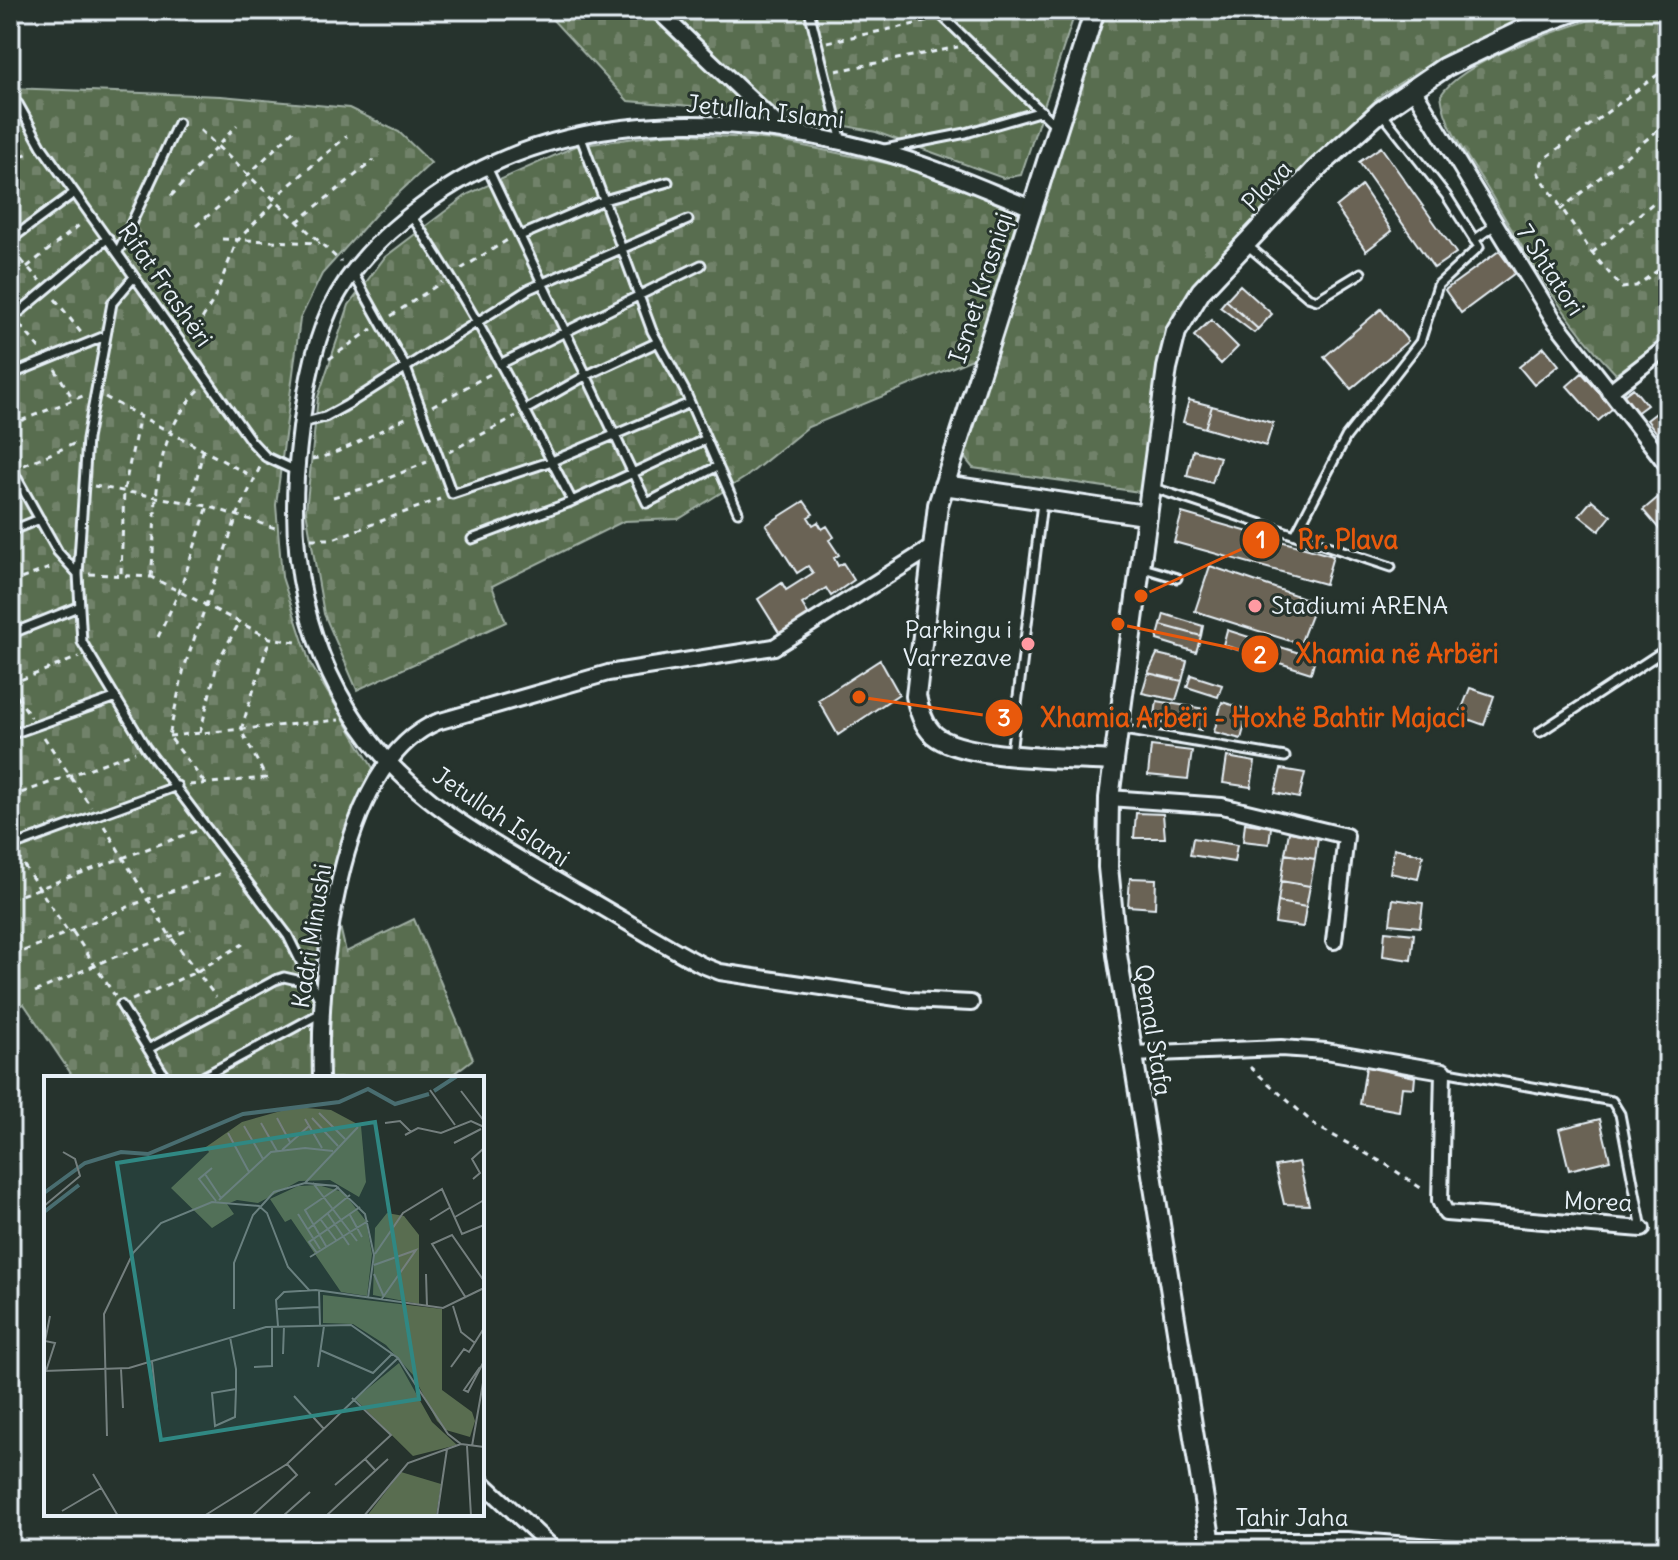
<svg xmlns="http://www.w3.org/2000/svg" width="1678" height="1560" viewBox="0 0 1678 1560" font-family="Delius,sans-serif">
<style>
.cemetery{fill:url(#cemetery-stones);stroke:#a0afa4;stroke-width:2}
.building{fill:#6b6354;stroke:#e8f1f8;stroke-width:2}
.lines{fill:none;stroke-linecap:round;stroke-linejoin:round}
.service-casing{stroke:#e8f1f8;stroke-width:13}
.minor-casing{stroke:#e8f1f8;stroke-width:20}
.tertiary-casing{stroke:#e8f1f8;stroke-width:24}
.path{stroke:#e8f1f8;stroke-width:3;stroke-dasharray:6 6;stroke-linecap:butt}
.service{stroke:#26332d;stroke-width:7}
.minor{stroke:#26332d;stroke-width:14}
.tertiary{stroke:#26332d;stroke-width:18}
.poi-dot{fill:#ff9aa2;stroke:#26332d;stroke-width:3}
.labels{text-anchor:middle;stroke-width:6;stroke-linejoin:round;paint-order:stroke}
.street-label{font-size:24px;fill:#e8f1f8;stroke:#26332d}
.poi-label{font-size:24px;fill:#e8f1f8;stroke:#26332d;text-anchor:start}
.inset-river{fill:none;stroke:#496d70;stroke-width:4}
.inset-road{fill:none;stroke:#747f7e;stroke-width:2}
.view{fill:#308883;fill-opacity:0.15;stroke:#308883;stroke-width:4}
.inset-edge{fill:none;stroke:#e8f1f8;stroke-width:4}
.leader{fill:none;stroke:#e8590c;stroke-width:3}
.callout-dot{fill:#e8590c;stroke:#26332d;stroke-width:3}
.mark-label{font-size:24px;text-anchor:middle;font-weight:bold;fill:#fff}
.callout-label{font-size:26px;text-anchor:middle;font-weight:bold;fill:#e8590c;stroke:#26332d;stroke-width:6;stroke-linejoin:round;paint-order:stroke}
</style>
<defs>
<pattern id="cemetery-stones" width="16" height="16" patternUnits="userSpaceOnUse" patternTransform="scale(2)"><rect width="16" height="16" fill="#596d50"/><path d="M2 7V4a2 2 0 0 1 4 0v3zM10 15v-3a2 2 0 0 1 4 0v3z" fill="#71826a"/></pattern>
</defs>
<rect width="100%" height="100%" fill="#26332d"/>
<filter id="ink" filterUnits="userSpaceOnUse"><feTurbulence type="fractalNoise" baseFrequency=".0125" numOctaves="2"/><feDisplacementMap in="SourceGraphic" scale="16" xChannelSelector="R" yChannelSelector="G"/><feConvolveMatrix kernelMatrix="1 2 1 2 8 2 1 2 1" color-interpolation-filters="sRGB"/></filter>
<g filter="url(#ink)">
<path class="cemetery" d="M553 10H1076L1021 175 1003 178 876 132 783 113 628 101 551 18Z
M1101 10H1544L1448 53 1382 94 1272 200 1188 294 1174 317 1163 347 1140 492 973 468 964 457Z
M1621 10H1668V336L1616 374C1563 320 1525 252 1487 188 1469 158 1445 129 1441 95 1466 56 1576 25 1621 10Z
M10 88 221 96 349 108 399 132 431 163 376 214 322 274 300 319 276 505 282 577 310 663 373 768 330 884 346 952 414 919 473 1059 448 1078H74L24 1004 10 1010Z
M673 133 775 140 905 167 1019 212 975 358 808 427 746 477 679 519 624 521 492 586 506 622 357 690 324 614 306 511 318 397 349 305 385 257 468 194 576 146Z"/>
<path class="building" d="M1381 147 1456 253 1434 268 1359 162Z
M1362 186 1392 231 1366 251 1336 207Z
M1499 251 1515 273 1461 313 1445 290Z
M1240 285 1272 314 1258 329 1226 300Z
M1226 300 1258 329 1254 333 1220 307Z
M1381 309 1408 341 1351 389 1324 357Z
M1211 320 1238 347 1221 364 1194 336Z
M1544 347 1559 365 1534 385 1519 367Z
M1582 373 1613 408 1598 421 1567 386Z
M1633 388 1647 405 1635 414 1621 397Z
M1189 400 1212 406 1205 428 1183 422Z
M1668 404V439L1664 442 1647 420Z
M1212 406 1273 423 1266 446 1205 428Z
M1193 450 1220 457 1212 483 1187 476Z
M1668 489V523L1660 530 1643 510Z
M1592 500 1611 516 1599 531 1579 515Z
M804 501 813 514 808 517 813 525 818 522 822 529 827 526 834 537 829 540 839 555 834 558 838 566 843 563 854 580 831 596 826 588 802 604 812 620 783 639 758 599 782 583 786 590 813 573 808 566 797 573 766 525Z
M1182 513 1333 556 1325 584 1174 542Z
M1210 566 1316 602 1300 644 1195 611Z
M1164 614 1203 626 1201 636 1161 625Z
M1161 625 1201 636 1196 652 1157 640Z
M1227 630 1315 658 1311 673 1223 645Z
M1157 654 1187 661 1182 681 1148 673Z
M880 660 899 694 838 735 818 700Z
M1148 673 1182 681 1176 700 1142 693Z
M1191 675 1222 685 1218 697 1187 687Z
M1470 688 1494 696 1484 725 1459 716Z
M1157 701 1205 709 1201 730 1154 722Z
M1222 702 1249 710 1241 739 1214 732Z
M1151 746 1192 751 1188 779 1148 775Z
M1227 757 1255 762 1251 787 1223 783Z
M1281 769 1305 773 1299 798 1275 793Z
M1136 813 1163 814 1165 838H1134Z
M1245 823 1271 827 1269 844 1243 841Z
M1289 832 1318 837 1315 859 1285 854Z
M1193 838 1237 845 1234 862 1190 855Z
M1394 848 1423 855 1418 879 1390 873Z
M1285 854 1315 859 1310 886 1281 881Z
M1130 878 1156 879 1155 908 1128 906Z
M1281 881 1310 886 1306 907 1278 902Z
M1393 899 1423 903 1420 927 1390 924Z
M1278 902 1306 907 1303 927 1275 923Z
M1385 931 1414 934 1411 960 1383 956Z
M1366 1067 1415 1077 1414 1088 1402 1087 1399 1111 1360 1104Z
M1600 1119 1610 1160 1569 1170 1559 1129Z
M1299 1162 1309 1205 1284 1204 1275 1166Z"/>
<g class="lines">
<defs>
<path id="service" d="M809 10 842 142
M936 10 1055 125
M18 104 42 147 251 441 266 457 296 471
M580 135 652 331 685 391 738 512
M885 149 966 133 1042 111
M486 165 647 503 718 466
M410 214C472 305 522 403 572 501
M520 236 604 200 668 182
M10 240 74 193
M1474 240 1495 225
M1247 245 1308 297 1317 300 1361 273
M118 252 178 123
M353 273 406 368 452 494 552 461 690 403
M134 277 112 303 87 439 78 574 82 642 146 748 288 936 319 999
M10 320 108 238
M500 364 701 265
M10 375 105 336
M527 409 585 376 658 342
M302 423 325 417 347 405 529 289 688 220
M10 466 58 552 78 574
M1154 488 1391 567
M10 531 40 519
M1295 535 1346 437 1420 342 1438 285 1479 247 1446 195 1381 112
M472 539 568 503 706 439
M1140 567 1177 578
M10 634 78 607
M1118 729 1285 757
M1540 732 1668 648
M10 735 114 698
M1011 753 1042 503
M10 847 177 786
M121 1005 166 1078
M148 1049 275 980 284 977 310 983
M1443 1071 1612 1101 1620 1114 1642 1229
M201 1078 321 1013"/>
<path id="minor" d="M657 10 785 132
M1412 87 1554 320 1668 466
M1609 392 1668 346
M1109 798 1222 806 1346 836 1334 941
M971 1003 910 1000 720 972 702 965C658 942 617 915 574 891 502 848 422 808 370 740 304 655 286 550 299 445 304 400 311 351 330 309 350 267 385 233 422 206 553 107 726 110 878 151 931 165 981 188 1032 208
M1132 1054 1281 1048 1326 1051 1443 1071 1440 1201 1446 1213 1642 1229
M321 1078C318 982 335 765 437 722L608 673 774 647 931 548
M482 1482 555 1550
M1211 1540H1347L1469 1550"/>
<path id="tertiary" d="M1095 10 938 505 916 696C919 710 923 725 934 735 963 760 1072 758 1113 761
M944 485 1145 515
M1212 1550 1117 955 1108 867 1109 798 1167 368 1176 332 1201 291 1316 169 1381 111 1445 67 1520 31 1578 10"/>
</defs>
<use href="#service" class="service-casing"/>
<use href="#minor" class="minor-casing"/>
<use href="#tertiary" class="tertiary-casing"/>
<path class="path" d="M827 42 930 21
M1668 67 1543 160 1538 173 1592 253 1622 288 1636 286 1668 263
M836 71 958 47
M200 130 341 262
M10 161 31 152
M246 177 296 128
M171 196 237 125
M272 200 347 136
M1560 210 1668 122
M297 222 374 160
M196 226 250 180
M222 239 320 243
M13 251 40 281
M1592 253 1668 191
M27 267 82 223
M461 269 509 239
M55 299 82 334
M391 316 442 282
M20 325 41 350
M196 329 214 299 237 241 274 203
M329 359 372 329
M55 369 73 399
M105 397 253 477
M432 406 492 373
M10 425 83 396
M449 452 516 416
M312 459C336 457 385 427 410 416
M24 465 76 443
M94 486 208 506 281 530
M333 497 365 488 427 462
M191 502 203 451
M311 539H333L440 499
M121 573 124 490 140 415
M89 574 151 577 270 638 302 643
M151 577C158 511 148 440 200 389
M10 583 55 566
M158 637 180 590 208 506
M10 684 79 657
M10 686 31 717
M200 733 218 661 238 625
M169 736 339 720
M44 737 91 807
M204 782 169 736 184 668 237 516 260 467
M189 785 266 778 241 730 270 638
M10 797 135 752
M104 826 170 936 216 997
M17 855 68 932
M10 899 196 831
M73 932 115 996
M24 951 135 904 225 872
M35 992 109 959 191 929
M132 1000 196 972 243 944
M1250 1067 1316 1126 1387 1165 1425 1191"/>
<use href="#service" class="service"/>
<use href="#minor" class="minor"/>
<use href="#tertiary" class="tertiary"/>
</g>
</g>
<g class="poi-dot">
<circle cx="1255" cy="606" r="8"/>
<circle cx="1028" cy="644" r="8"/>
</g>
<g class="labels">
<g class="street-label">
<text transform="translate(765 112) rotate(6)" y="8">Jetullah Islami</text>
<text transform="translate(1267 186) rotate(-46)" y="8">Plava</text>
<text transform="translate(1550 270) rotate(57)" y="8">7 Shtatori</text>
<text transform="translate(165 285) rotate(55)" y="8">Rifat Frashëri</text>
<text transform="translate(981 288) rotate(-72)" y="8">Ismet Krasniqi</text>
<text transform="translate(501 817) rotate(34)" y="8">Jetullah Islami</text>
<text transform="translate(312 936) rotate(-81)" y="8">Kadri Minushi</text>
<text transform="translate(1153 1030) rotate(81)" y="8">Qemal Stafa</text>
<text transform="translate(1598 1202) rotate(2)" y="8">Morea</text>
<text x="1292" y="1526">Tahir Jaha</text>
</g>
<g class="poi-label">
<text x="1271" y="614">Stadiumi ARENA</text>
<text x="1012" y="638" text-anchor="end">Parkingu i<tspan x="1012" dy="28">Varrezave</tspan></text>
</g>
</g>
<g transform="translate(44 1076)">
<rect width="440" height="440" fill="#26332d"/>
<path d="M251 31 287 34 317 50 322 106 315 121 286 104 255 105 214 127 193 124 183 128 190 138 168 152 127 112 165 76 162 71 198 46ZM274 109 299 116 322 145 328 178 323 220 297 216 247 143 241 146 226 123 254 110ZM343 137 360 140 375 159V228L329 219 331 152ZM279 219 398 233V314L428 336 431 345 426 361 402 354 393 345 369 299 342 269 309 248 279 247ZM355 287 388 346 413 369 369 380 311 323Z" fill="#596d50"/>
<path d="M357 396 397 408 392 440H323Z" fill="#596d50"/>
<path class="inset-river" d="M390 15 413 0M0 117 41 87 77 76 104 78 199 38 295 26 324 13 351 28 385 18M0 136 35 109"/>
<path class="inset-road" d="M386 14 411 49M417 15 440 45M275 37 301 63M233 42 246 66M268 42 294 70M261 43 278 72M217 47 233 75M341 47 356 45 367 56M200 50 219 83M184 57 205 96M361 59 374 52 397 57 427 45 440 51M410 67 437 53M238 74 265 50M168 92 155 103 172 125M161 98 177 122M429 103 436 97 428 83 440 72M261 107 314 51M269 107 313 165M175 124 227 76 261 72 289 75M0 130 36 100 31 83 19 76M254 138 276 173M284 138 305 169M306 139 318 161M411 141 440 124M277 144 292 164M386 144 407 131M263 154 306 119M282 170 261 134 295 111M273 177 265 166 316 131M331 178 359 137 398 113 418 158 440 149M266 181 324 145M330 189 372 174 337 224M330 198 340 221M382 198 383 231M275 215 276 249M422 222 388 168 408 159 440 205M409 230 417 256 431 267M190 233V187L209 139 230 116 261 107 292 110 321 138 330 179 324 222M234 233 275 231M234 250 232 224 240 216 272 214 399 232 440 212M186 261 192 293V313L191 341 171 350 168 317 192 313M276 274 329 297 348 278M239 278 240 250M108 286 113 332M210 291 228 290V250M274 291 280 250M407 291 420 273 425 276 440 252M436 291 420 314 424 316 439 287M77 293 79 332M0 295 85 292 222 251 307 249 354 282 404 358 417 368 440 371M2 295 11 267 1 265 6 240M250 320 280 353M308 322 347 359 321 383 331 394M63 360 60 238 89 177 117 147 168 126 215 130 223 137 244 191 265 214M423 370 427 440M428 370 440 301M49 398 74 440M291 409 321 383M18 435 57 412M160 440 243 388 354 282M208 440 253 399 243 388M239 440 266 416M282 440 344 383M320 440 364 387 417 368M393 440 403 373"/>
<path class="view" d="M331 46 375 323 117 364 73 87Z"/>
<rect width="440" height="440" class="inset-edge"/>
</g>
<path class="leader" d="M1141 596L1261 540M1118 624L1260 654M859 697L1004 718"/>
<g class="callout-dot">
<circle cx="1141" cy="596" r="8"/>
<circle cx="1118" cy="624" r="8"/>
<circle cx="859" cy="697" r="8"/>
<circle cx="1261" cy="540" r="20"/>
<circle cx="1260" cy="654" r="20"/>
<circle cx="1004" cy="718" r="20"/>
</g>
<g class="mark-label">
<text x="1261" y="548">1</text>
<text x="1260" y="663">2</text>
<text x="1004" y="726">3</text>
</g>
<g class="callout-label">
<text x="1348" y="549">Rr. Plava</text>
<text x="1397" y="663">Xhamia në Arbëri</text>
<text x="1253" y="727">Xhamia Arbëri - Hoxhë Bahtir Majaci</text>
</g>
<rect width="1678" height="1560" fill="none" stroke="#26332d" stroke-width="40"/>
<rect x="20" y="20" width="1638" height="1520" fill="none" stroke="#e8f1f8" stroke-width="3" filter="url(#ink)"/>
</svg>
